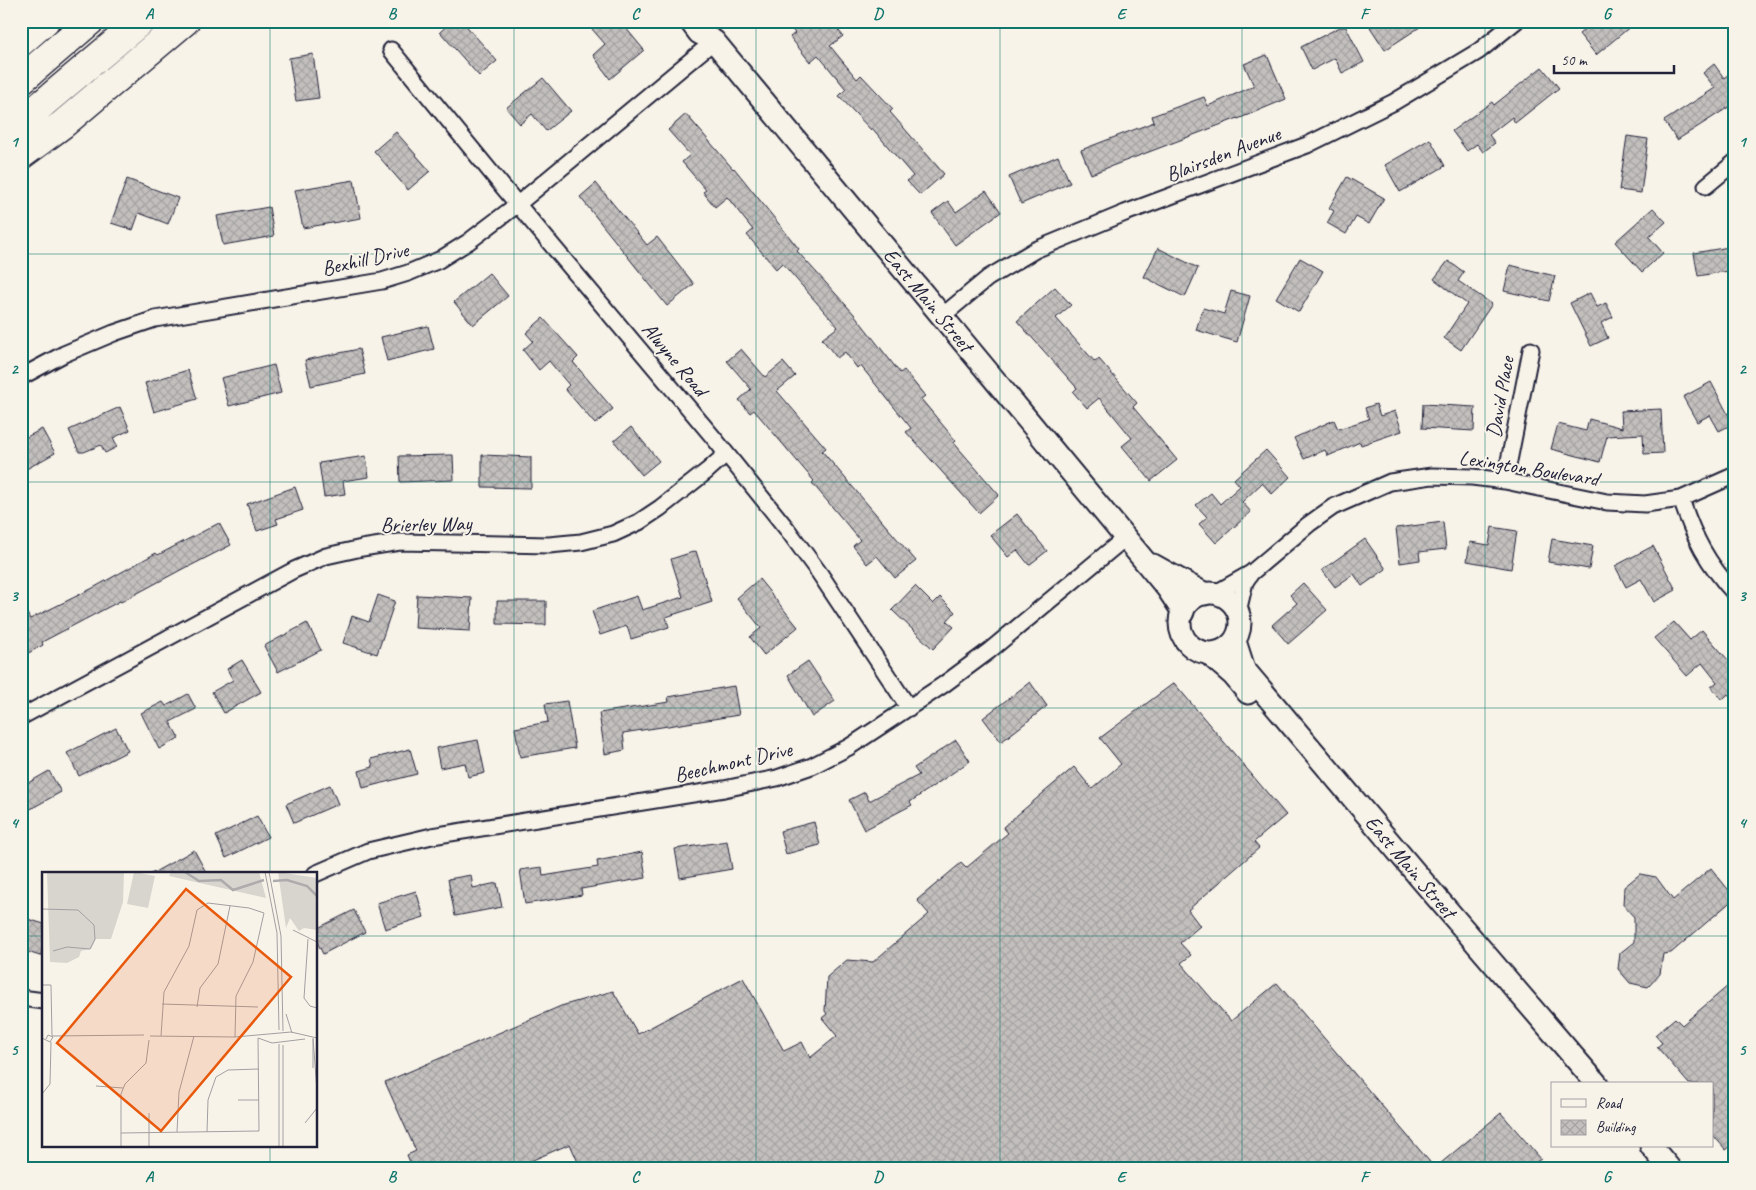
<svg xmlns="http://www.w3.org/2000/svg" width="1756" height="1190" viewBox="0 0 1756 1190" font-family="Caveat,sans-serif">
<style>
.building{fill:url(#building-cross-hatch);stroke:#22223b}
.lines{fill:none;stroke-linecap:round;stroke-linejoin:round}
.street-casing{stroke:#22223b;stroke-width:19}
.secondary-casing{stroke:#22223b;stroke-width:25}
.highway-casing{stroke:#22223b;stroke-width:31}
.street{stroke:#f7f3e8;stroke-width:15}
.secondary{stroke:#f7f3e8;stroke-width:21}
.highway{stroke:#f7f3e8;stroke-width:28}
.grid{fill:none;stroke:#0f766e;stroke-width:1;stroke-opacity:0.55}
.labels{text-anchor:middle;stroke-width:4;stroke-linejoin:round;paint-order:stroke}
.street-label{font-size:21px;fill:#22223b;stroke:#f7f3e8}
.inset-river{fill:none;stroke:#aeabad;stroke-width:2.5}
.inset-road{fill:none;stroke:#a29fa3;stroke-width:1}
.view{fill:#e8590c;fill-opacity:0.15;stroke:#e8590c;stroke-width:2.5}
.inset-edge{fill:none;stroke:#22223b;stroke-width:2.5}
.neatline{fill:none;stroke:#0f766e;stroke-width:2}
.grid-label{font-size:16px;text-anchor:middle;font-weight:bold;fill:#0f766e}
</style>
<defs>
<pattern id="building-cross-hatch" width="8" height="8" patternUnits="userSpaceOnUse" patternTransform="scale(1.25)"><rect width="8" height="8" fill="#c2bfbd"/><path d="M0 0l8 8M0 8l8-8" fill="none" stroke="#a6a4a3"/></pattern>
</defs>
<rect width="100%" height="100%" fill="#f7f3e8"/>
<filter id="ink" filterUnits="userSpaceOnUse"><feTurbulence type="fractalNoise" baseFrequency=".02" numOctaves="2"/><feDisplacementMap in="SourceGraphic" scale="10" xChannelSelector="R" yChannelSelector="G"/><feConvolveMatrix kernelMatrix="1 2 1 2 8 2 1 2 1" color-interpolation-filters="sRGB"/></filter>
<g filter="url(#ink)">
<path class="building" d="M452 21H462L497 61 479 76 440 32Z
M602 21H620L644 50 610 79 593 55 605 44 592 29Z
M784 21H831L843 36 830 46 857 79 861 75 893 109 890 112 944 174 920 195 907 181 913 176 872 128 871 130 839 96 846 89 818 55 810 62 790 37 795 33Z
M1380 21H1429L1385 50 1370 27Z
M1595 21H1637L1596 55 1579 34Z
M1340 27H1346L1364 62 1342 73 1335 58 1312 70 1301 47Z
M313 54 319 98 296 101 289 58Z
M1267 55 1286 99 1238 119V118L1091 174 1081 150 1154 122 1152 116 1204 97 1208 106 1254 86 1244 64Z
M1714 64 1724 78 1735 69V103L1677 140 1664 121 1715 88 1703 73Z
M1542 67 1559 88 1515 123 1512 117 1489 135 1495 143 1483 152 1477 144 1467 151 1452 131 1492 102 1494 105Z
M543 78 571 111 546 131 532 114 520 124 506 108Z
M686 114 733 169 734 168 799 249 797 251 854 314 900 373 904 370 925 396 921 399 956 441 954 443 999 495 979 513 906 432 911 428 860 365 857 368 845 352 837 358 822 339 838 327 782 263 776 269 747 235 753 230 727 197 715 207 703 192 706 190 682 162 690 155 668 130Z
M396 132 430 171 408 190 374 151Z
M1627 136 1648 139 1641 193 1619 190Z
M1430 139 1445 166 1400 192 1385 165Z
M1058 156 1070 183 1021 204 1009 177Z
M1347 177 1384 198 1369 224 1356 217 1346 234 1327 223 1334 211 1329 208Z
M127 179 178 198 168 224 139 213 133 230 111 223Z
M354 180 361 218 303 228 295 190Z
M596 183 647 245 657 237 694 284 667 306 580 197Z
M986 191 1001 212 955 245 932 213 948 201 956 212Z
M269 207 274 236 223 245 217 216Z
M1653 208 1666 222 1649 237 1663 253 1642 272 1615 242Z
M1735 246V270L1698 276 1694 253Z
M1158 248 1198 268 1185 297 1144 277Z
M1300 258 1323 271 1299 312 1276 298Z
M1448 261 1464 272 1458 281 1492 304 1461 350 1444 338 1467 304 1434 279Z
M1510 265 1555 276 1549 301 1504 291Z
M489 273 508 296 473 325 454 302Z
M1055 287 1071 305 1056 318 1095 362 1099 359 1137 403 1133 407 1177 460 1151 481 1122 446 1132 438 1099 398 1087 408 1073 392 1077 388 1017 321Z
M1231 291 1250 296 1237 342 1196 330 1203 308 1224 314Z
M1590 293 1597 307 1606 303 1613 317 1601 323 1608 338 1591 346 1570 303Z
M543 318 578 357 573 362 613 409 595 424 565 389 569 385 549 361 539 370 523 350 533 341 526 333Z
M428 326 434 349 387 361 381 337Z
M359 349 365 374 311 386 305 360Z
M741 349 765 377 783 362 795 376 777 391 826 448 822 451 916 561 895 578 877 556 867 564 853 546 860 540 812 483 814 481 754 410 750 413 739 400 751 389 727 361Z
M274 365 281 393 229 406 221 378Z
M188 370 197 399 154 412 145 383Z
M1711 382 1733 424 1719 431 1710 415 1697 422 1683 397Z
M1376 404 1380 416 1395 411 1402 431 1361 445 1360 442 1328 456 1325 450 1304 459 1294 438 1334 420 1338 429 1369 419 1365 408Z
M1423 404 1475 407 1474 431 1422 428Z
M120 407 130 430 113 438 117 447 105 453 101 445 84 452H79L69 430Z
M1661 409 1663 453 1644 454 1643 434 1607 436 1600 462 1551 449 1558 424 1586 431 1589 419 1622 428 1621 411Z
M631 427 659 461 642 475 614 441Z
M42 429 55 453 21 472V440Z
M1266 450 1290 477 1272 494 1262 483 1242 502 1251 512 1216 543 1199 524 1207 517 1196 505 1211 493 1220 504 1240 486 1234 479Z
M453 455 454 480 400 482 399 456Z
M482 455 531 457V488L482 487Z
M366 456 369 477 343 481 345 494 324 497 319 463Z
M295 487 303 510 276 519 278 524 257 531 247 504Z
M1017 514 1047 551 1029 565 1017 550 1008 557 990 535Z
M1443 522 1446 549 1419 552 1420 560 1400 563 1396 528Z
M219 523 231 545 188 567V566L121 602 120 601 42 642 43 645 21 657V602L30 619 93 588 156 553 158 555Z
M1492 527 1517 531 1511 569 1467 561 1470 542 1489 545Z
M1365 539 1386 569 1362 586 1354 574 1335 587 1322 570Z
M1552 539 1593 546 1589 569 1548 562Z
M1653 546 1676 590 1654 602 1641 579 1626 587 1615 566Z
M696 551 712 602 666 617 669 627 631 639 627 626 600 635 592 611 637 596 642 610 683 597 671 559Z
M759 579 798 627 764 655 750 637 761 628 737 598Z
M1303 583 1327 610 1288 644 1272 625 1297 603 1290 595Z
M915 586 933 604 940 597 955 612 947 621 954 627 933 649 892 610Z
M378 595 395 601 377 654 343 643 352 616 369 622Z
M417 595 472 598 470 631 415 628Z
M497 601H546V625L497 624Z
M1674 622 1690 640 1702 630 1735 668V703L1728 694 1722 700 1711 687 1717 682 1702 663 1687 676 1654 638Z
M307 623 321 650 278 672 264 646Z
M242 660 261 692 224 713 212 692 233 680 227 669Z
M808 661 835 701 812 717 788 675Z
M1030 682 1047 706 1001 742 983 718Z
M1174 683 1286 815 1254 842 1259 848 1188 910 1200 926 1180 943 1191 955 1181 963 1231 1021 1277 983 1435 1168 1501 1113 1541 1159 1536 1162 1542 1169H581L570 1144 512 1169H413L407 1155 416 1151 385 1082 561 1006 613 991 638 1034 743 978 784 1051 802 1042 810 1058 837 1036 822 1018 827 1014 825 1011 827 977 847 960 873 962 929 914 917 900 961 863 966 868 1008 833 1003 827 1074 767 1092 789 1121 764 1100 738Z
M734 686 739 715 623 733 625 750 605 754 599 713 669 702 668 697Z
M188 694 196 709 170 722 179 738 159 749 141 713 163 702 166 706Z
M567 701 575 748 520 757 515 728 548 722 545 704Z
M116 728 128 751 79 776 67 753Z
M478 740 485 773 468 777 465 763 440 768 436 748Z
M956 740 970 761 910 802 912 805 864 830 849 800 865 792 869 801 919 775 914 768Z
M410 749 417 774 363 788 359 771 373 767 371 759Z
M49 771 61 792 27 811 21 802V787Z
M330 785 338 804 294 823 286 804Z
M257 816 268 837 226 858 216 836Z
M814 822 820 845 786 854 780 831Z
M727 841 732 869 680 878 675 849Z
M194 850 207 874H151Z
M642 852 646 878 581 889 582 895 525 904 520 870 542 867 543 876 598 867 597 861Z
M1711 868 1735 898 1671 953 1663 954 1660 974 1648 987 1630 983 1618 969 1620 953 1634 942V917L1623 905 1624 887 1640 874 1656 877 1673 900Z
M471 875 473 888 497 883 502 907 455 916 448 879Z
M416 891 424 917 385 929 377 903Z
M354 910 365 932 323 954 316 940V929Z
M21 917 44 924V946L40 956 21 950Z
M1735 980V1143L1726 1150 1712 1134V1084H1689L1657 1047 1662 1043 1655 1035 1675 1018 1682 1025Z"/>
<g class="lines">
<defs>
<path id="street" d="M391 50 503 187 713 437 787 529 820 574 909 708
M1706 186 1735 162
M941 317 988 278 1035 250 1125 213 1307 145 1394 102 1479 51 1516 21
M21 377 64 354 114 333 155 319 382 281 408 273 439 260 468 242 518 204 714 41
M1505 481 1531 350
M1681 499C1694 538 1707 563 1735 594
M1214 594 1251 573 1309 524 1333 507 1390 482 1432 476 1472 477 1505 481 1607 502 1645 504 1681 499 1735 475
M1238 612 1245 582 1251 573
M21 717 294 570 326 556 362 548 400 542 549 545 581 542 613 534 639 522 660 508 707 471 726 454
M315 874 368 851 432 836 724 789 777 778 812 766 849 747 943 685 989 651 1125 538
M21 998 44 1001"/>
<g id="secondary">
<path id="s1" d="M690 21 699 33 714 41 1167 588 1183 612"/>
<path d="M1153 565 1205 594"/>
<circle cx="1210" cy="623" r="30"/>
<path id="s2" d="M1235 641 1244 669 1420 878 1597 1084"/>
<path d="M1209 654 1233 675 1248 693"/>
<path d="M1651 1146 1670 1169"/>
</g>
<path id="highway" d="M21 42 45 21
M21 80 90 21
M21 122 141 21
M21 155 63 124 185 21"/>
</defs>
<use href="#street" class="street-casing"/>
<use href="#secondary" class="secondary-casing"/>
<use href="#highway" class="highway-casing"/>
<use href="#street" class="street"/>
<use href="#secondary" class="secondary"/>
<use href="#highway" class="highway"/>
</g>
</g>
<path class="grid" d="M270 21V874M514 21V1169M756 21V1169M1000 21V1169M1242 21V1169M1485 21V1169M21 254H1735M21 482H1735M21 708H1735M21 936H44M316 936H1735M270 1146V1169"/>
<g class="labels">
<g class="street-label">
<text transform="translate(1223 154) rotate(-21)" y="7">Blairsden Avenue</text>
<text transform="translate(365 259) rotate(-13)" y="7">Bexhill Drive</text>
<text dy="7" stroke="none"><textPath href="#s1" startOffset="368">East Main Street</textPath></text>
<text transform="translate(675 359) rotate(50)" y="7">Alwyne Road</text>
<text transform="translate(1500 397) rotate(-80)" y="7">David Place</text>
<text transform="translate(1529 468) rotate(9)" y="7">Lexington Boulevard</text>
<text transform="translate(426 524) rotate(-1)" y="7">Brierley Way</text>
<text transform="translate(733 762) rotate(-13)" y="7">Beechmont Drive</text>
<text dy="7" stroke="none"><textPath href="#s2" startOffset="288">East Main Street</textPath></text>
</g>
</g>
<g transform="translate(42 872)">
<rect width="275" height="275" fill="#f7f3e8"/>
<path d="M92 0 113 4 106 36 85 32Z" fill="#d8d5cf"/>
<path d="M5 0H82L81 30 69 67H54L49 77 39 79 37 85 25 91 8 90ZM129 0H217L224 26 127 4ZM236 0 275 6V58L262 56 257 59 248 46 244 56Z" fill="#d8d5cf"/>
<path class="inset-river" d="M143 0 157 9 179 8 191 18 222 8M231 9 245 8 265 14 275 24"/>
<path class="inset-road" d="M223 0 235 61 237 158M227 0 239 64 241 159M0 37 36 38 52 53 53 67 48 77 25 75 11 79M251 58 275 70M266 67 262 126 268 134 275 136M0 113H9L10 164M120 132 216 135M155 135 158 116 176 92 188 34M244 142 250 161M10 164 102 163M108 164 193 165 249 160 275 166M119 164 122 120 147 74 155 38 166 31 207 36 222 41 211 90 194 124 193 165M0 166 8 170 11 165 6 163 4 167M216 166 230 171 263 167M271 166 275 219M237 172V275M241 173V275M271 196V167M54 214 81 216M0 222 8 212 9 170M196 228H217M107 241V275M263 251 275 236M135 260 137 220 152 164M165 260 166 228 174 205 186 198 217 197M79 261 217 259 216 166M79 275V222L83 212 104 191 107 168"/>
<path class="view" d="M144 17 249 105 119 259 15 171Z"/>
<rect width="275" height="275" class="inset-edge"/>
</g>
<rect width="1756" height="1190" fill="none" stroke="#f7f3e8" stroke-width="55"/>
<rect x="1551" y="1082" width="162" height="65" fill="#f7f3e8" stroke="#a29fa3"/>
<rect x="1561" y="1099" width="25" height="8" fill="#f7f3e8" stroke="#a29fa3"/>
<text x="1596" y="1108" font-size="15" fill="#22223b">Road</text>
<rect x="1561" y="1120" width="25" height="15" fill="url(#building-cross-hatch)" stroke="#a29fa3"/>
<text x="1596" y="1132" font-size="15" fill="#22223b">Building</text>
<path d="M1554 65v8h120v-8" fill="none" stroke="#22223b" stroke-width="2.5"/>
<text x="1561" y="65" font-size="15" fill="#22223b" stroke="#f7f3e8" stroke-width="4" paint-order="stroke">50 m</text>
<rect x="28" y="28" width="1700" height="1134" class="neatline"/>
<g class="grid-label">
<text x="149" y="19">A</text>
<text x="392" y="19">B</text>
<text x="635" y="19">C</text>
<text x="878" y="19">D</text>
<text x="1121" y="19">E</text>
<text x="1364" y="19">F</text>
<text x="1607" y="19">G</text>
<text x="14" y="147">1</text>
<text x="1742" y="147">1</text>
<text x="14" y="374">2</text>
<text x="1742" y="374">2</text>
<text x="14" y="601">3</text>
<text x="1742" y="601">3</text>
<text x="14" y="828">4</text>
<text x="1742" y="828">4</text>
<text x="14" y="1055">5</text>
<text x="1742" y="1055">5</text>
<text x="149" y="1182">A</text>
<text x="392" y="1182">B</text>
<text x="635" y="1182">C</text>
<text x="878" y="1182">D</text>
<text x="1121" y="1182">E</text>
<text x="1364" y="1182">F</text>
<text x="1607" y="1182">G</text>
</g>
</svg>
